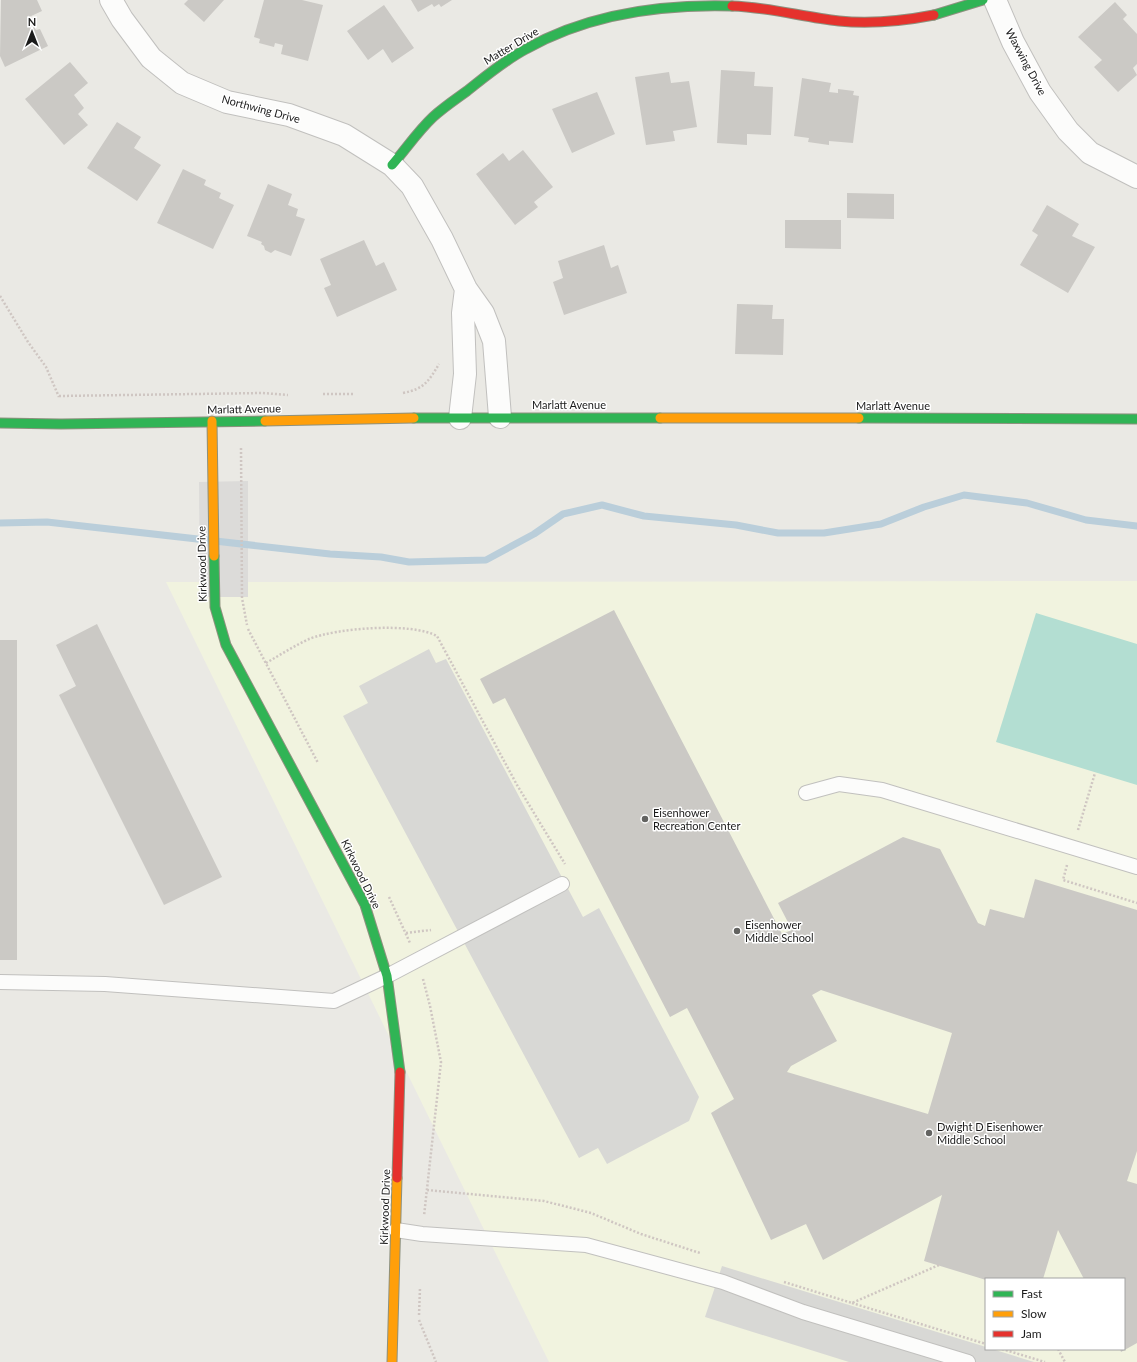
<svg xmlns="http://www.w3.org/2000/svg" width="1137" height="1362" viewBox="0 0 1137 1362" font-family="Lato,sans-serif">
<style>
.education{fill:#f1f3df;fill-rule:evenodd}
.pitch{fill:#b3ded2}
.parking{fill:#d8d8d5}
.pier{fill:#dcdbd9}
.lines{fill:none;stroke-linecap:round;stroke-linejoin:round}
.stream{stroke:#baceda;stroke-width:7}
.building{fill:#cbc9c5;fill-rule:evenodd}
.lane-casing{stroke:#c1c0be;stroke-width:16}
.street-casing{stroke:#c1c0be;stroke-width:24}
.fast-casing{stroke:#8d917e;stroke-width:11}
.slow-casing{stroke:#8d917e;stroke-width:11}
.jam-casing{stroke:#8d917e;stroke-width:11}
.path{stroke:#cfc6c2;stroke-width:2.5;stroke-dasharray:2 2;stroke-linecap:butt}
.lane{stroke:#fcfcfb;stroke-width:14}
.street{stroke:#fcfcfb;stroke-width:22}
.fast{stroke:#30b455;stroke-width:9}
.slow{stroke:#ff9f0a;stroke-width:9}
.jam{stroke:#e5322d;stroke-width:9}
.poi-dot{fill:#636361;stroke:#fff;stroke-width:1.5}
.labels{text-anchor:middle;stroke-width:3;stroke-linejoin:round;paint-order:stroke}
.street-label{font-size:11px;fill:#1b1b1b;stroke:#fff}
.poi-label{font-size:11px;fill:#1b1b1b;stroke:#fff;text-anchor:start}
</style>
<rect width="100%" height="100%" fill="#eae9e4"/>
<path class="education" d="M1137 581V1362H549L166 582ZM986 1279H1124V1349H986Z"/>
<path class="pitch" d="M1036 613 1137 644V785L996 742Z"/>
<path class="parking" d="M429 649 436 663 446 659 583 917 599 908 699 1097 689 1121 607 1164 598 1148 579 1158 343 716 368 703 359 686Z
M722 1266 986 1347V1349H992L1034 1362H849L705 1317Z"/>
<path class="pier" d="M248 481V597H200L199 482Z"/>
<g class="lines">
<path class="stream" d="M0 523 47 522 330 554 381 557 409 562 486 560 534 534 563 514 602 505 644 516 736 525 778 533H824L881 524 924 507 964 495 1027 503 1086 520 1137 526"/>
</g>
<path class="building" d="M1 0H37L42 11 27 18 29 21 31 20 36 30 40 29 48 46 5 67 0 56Z
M188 0H224L204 22 184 4Z
M264 0H302L323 5 308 61 281 54 283 45 275 43 274 47 259 43 260 39 254 37Z
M411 0H452L441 7 439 4 434 7 432 4 418 12Z
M1115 2 1127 15 1123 19 1137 34V64L1133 68 1137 75 1118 92 1094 67 1102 60 1078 37Z
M384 5 414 48 392 63 383 49 368 60 347 31Z
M70 62 88 83 74 95 84 108 78 114 88 125 64 145 25 99Z
M721 70 755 72 754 86 773 87 771 135 747 134V145L717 143Z
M669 72 671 83 689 81 697 127 673 131 675 141 646 145 635 77Z
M802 78 831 83 829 92 838 93V89L854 91 853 95 859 96 853 143 829 141V145L808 142 809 138 794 136Z
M597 92 615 134 572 153 552 109Z
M117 122 141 137 134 148 161 165 137 201 87 168Z
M523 150 553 187 534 202 538 207 515 225 476 174 503 153 509 161Z
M183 169 206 180 204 185 221 193 219 198 234 205 213 249 157 223Z
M268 184 292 194 288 205 298 209 296 216 305 219 291 256 275 250 271 253 265 250 264 246 261 244 262 242 247 236Z
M847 193 894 194V219L847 218Z
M1047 205 1079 224 1072 236 1095 247 1068 293 1020 265 1038 235 1032 231Z
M785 220H841V249L785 248Z
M364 240 376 266 384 262 397 290 337 317 324 288 331 285 320 259Z
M604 245 611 268 618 265 627 293 564 315 553 282 563 278 558 261Z
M737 304 773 305 772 319H784L783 355 735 354Z
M614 610 782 934 792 930 778 903 903 837 940 849 978 923 985 926 990 909 1024 918 1035 879 1137 910V1151L1127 1181 1137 1184V1343L1121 1352 1120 1349H1124V1279H1084L1058 1230 1043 1279 986 1280 924 1261 942 1195 823 1260 806 1224 771 1240 711 1113 734 1099 687 1008 670 1017 505 698 493 704 480 679ZM821 990 952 1033 928 1114 787 1072 791 1066 837 1041 812 995Z
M97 624 222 877 164 905 59 695 76 686 56 645Z
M0 640H17V960H0Z"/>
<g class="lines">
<defs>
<path id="lane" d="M806 793 839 784 882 790 1137 867
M0 982 105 984 334 1001 387 976 562 884
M396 1230 422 1234 586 1245 723 1282 803 1312 968 1362"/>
<path id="street" d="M111 0 122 19 151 58 182 83 227 102 289 115 344 135 392 165 412 186 442 239 466 289 483 313 494 341 500 417
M995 0 1013 42 1040 92 1068 131 1090 153 1137 177
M460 418 465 374 463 313 466 289"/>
<path id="fast" d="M934 15 983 0
M392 165C406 149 418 131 433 117 444 107 456 99 467 91 486 76 505 60 526 49 588 14 662 4 732 6
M414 418H660
M859 418 1137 419
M0 423 61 424 265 421
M214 556 215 607 226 645 365 905 387 976 400 1072"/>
<path id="slow" d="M660 418H859
M212 421 214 556
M265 421 414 418
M392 1362 397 1178"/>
<path id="jam" d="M732 6C768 7 803 17 839 21 870 24 903 21 934 15
M397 1178 400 1072"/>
</defs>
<use href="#lane" class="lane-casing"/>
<use href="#street" class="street-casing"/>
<use href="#fast" class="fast-casing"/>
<use href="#slow" class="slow-casing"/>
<use href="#jam" class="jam-casing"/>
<path class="path" d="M0 296 28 342 46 367 59 397
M403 393C424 389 429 381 439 364
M323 394H354
M59 396 263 393 288 395
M241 448 242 598 247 625
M248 629 318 763
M266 663C280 655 294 646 309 639 337 628 411 622 437 636L517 785 565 864
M1078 830 1095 773
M1067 865 1063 880 1137 903
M389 897 410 943
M406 933 431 930
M423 979 430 1006 441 1062 424 1216
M427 1190 544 1201 591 1213 641 1234 700 1253
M784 1282 852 1303 939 1265
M852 1303 986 1344
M419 1315 420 1288
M419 1320 436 1362
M1002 1349 1045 1362
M1058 1349 1065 1362"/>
<use href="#lane" class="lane"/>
<use href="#street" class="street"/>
<use href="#fast" class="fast"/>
<use href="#slow" class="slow"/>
<use href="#jam" class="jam"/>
</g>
<g class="poi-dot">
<circle cx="645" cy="819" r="4"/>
<circle cx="737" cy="931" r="4"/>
<circle cx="929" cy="1133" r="4"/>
</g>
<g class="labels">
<g class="street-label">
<text transform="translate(511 46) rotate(-31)" y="4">Matter Drive</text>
<text transform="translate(1026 62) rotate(62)" y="4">Waxwing Drive</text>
<text transform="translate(261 109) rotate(15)" y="4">Northwing Drive</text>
<text x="569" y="409">Marlatt Avenue</text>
<text x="893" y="410">Marlatt Avenue</text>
<text transform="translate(244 409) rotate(-1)" y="4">Marlatt Avenue</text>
<text transform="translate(202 564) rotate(-91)" y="4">Kirkwood Drive</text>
<text transform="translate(361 874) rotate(64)" y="4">Kirkwood Drive</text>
<text transform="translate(385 1207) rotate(-88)" y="4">Kirkwood Drive</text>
</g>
<g class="poi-label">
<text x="653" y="817">Eisenhower<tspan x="653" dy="13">Recreation Center</tspan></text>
<text x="745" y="929">Eisenhower<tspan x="745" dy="13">Middle School</tspan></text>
<text x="937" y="1131">Dwight D Eisenhower<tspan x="937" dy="13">Middle School</tspan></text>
</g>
</g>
<rect x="985" y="1278" width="140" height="72" fill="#ffffff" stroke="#a4a4a4"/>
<rect x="993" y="1291" width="20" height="6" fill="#30b455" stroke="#a4a4a4"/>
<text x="1021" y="1298" font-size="12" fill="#1b1b1b">Fast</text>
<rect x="993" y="1311" width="20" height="6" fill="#ff9f0a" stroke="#a4a4a4"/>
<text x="1021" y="1318" font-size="12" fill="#1b1b1b">Slow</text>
<rect x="993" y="1331" width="20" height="6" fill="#e5322d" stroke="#a4a4a4"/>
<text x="1021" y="1338" font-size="12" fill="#1b1b1b">Jam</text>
<g transform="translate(32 32)" stroke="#ffffff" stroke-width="3" paint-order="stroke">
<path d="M0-3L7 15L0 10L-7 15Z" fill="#1b1b1b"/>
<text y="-6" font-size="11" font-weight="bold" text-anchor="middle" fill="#1b1b1b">N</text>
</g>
</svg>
